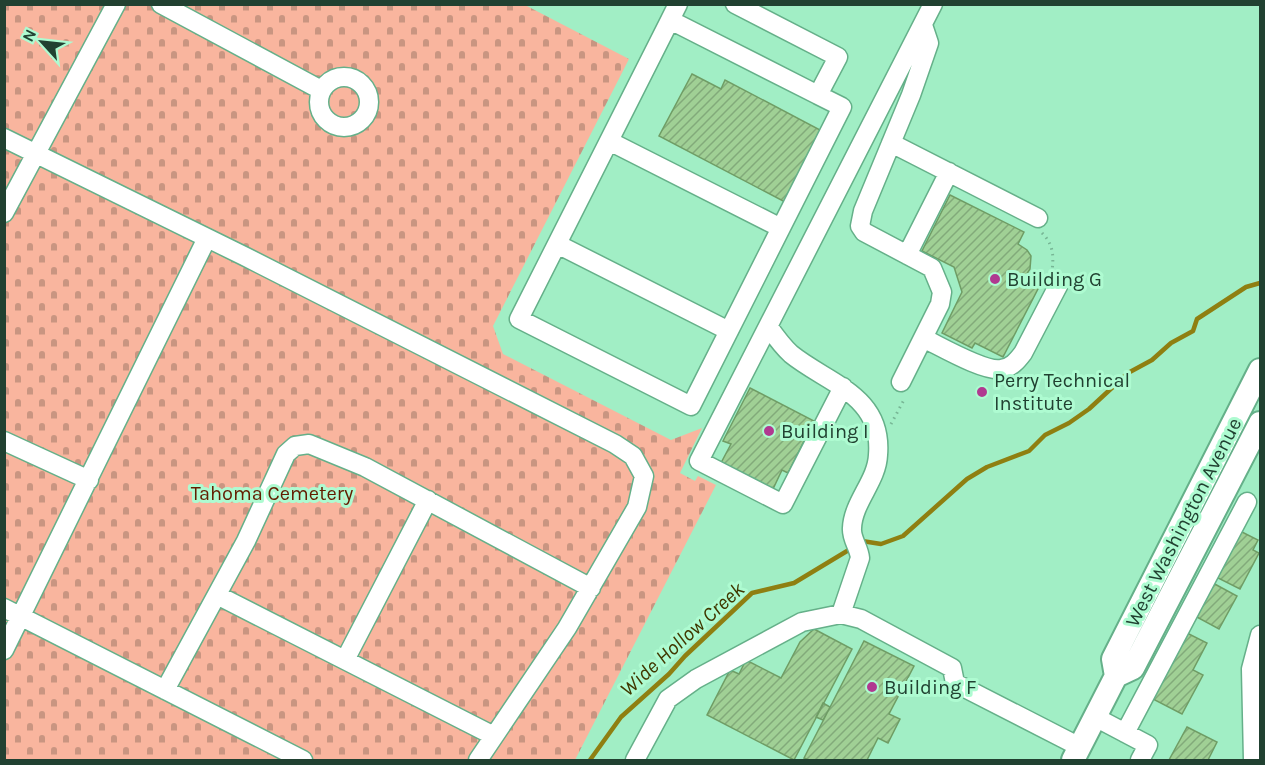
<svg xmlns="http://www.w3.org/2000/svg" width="1265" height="765" viewBox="0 0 1265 765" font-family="Karla,sans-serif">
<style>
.cemetery{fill:url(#cemetery-stones)}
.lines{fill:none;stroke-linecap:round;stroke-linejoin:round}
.stream{stroke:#8f7f11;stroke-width:4.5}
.building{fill:url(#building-hatch);stroke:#6f9d65;stroke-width:1.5}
.minor-casing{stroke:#65b089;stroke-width:21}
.major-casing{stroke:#65b089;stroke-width:26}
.path{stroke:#77b695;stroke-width:3;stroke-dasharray:1.5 4.5;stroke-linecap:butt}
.minor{stroke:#fff;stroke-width:18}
.major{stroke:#fff;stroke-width:22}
.poi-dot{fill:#b03990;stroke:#aefbd1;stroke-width:2}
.labels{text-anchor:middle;stroke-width:6;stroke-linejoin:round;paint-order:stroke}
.poi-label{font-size:20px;fill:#214131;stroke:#aefbd1;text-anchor:start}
.park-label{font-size:20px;fill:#621d00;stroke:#aefbd1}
.street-label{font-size:20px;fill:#214131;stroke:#aefbd1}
.water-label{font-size:21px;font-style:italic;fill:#403800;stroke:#aefbd1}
</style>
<defs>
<pattern id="cemetery-stones" width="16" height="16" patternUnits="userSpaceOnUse" patternTransform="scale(1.5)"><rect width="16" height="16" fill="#f9b59e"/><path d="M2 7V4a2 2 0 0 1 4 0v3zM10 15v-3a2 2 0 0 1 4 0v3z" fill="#c99581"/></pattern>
<pattern id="building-hatch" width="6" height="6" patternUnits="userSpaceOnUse" patternTransform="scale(1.5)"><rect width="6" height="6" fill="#a0d095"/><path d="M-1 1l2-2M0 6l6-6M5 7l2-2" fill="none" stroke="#82aa7a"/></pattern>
</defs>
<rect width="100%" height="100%" fill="#a1eec5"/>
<path class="cemetery" d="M4 5H525L629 59 493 326 503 354 671 440 702 428 680 473 695 481 698 476 716 485 575 760H5Z"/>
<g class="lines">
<path class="stream" d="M859 543 862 541 881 544 903 536 967 479 987 467 1029 451 1045 435 1069 423 1089 409 1128 373 1152 360 1171 343 1193 331 1197 319 1246 287 1260 283
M590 760 621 717 669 674 685 656 752 593 794 583 852 548"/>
</g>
<path class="building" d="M692 74 721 89 725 80 822 131 785 202 659 136Z
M950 195 1024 232 1018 244 1027 250 1031 256 1030 269 1026 275 1041 283 1003 357 975 343 972 348 942 333 962 292 954 267 922 251Z
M750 388 814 421 788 473 782 470 773 489 721 463 731 444 723 441Z
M1238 530 1258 540 1253 550 1259 553 1240 589 1214 576Z
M1211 582 1237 596 1219 629 1193 615Z
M814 629 852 649 794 760 707 715 730 670 739 674 746 660 781 678 800 642Z
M1183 631 1207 643 1193 670 1203 675 1182 714 1149 697Z
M864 641 914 666 889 714 900 719 888 743 878 738 867 760H809L804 758Z
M823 703 830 707 823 720 816 717Z
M1187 727 1217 742 1208 760H1169Z"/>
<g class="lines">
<defs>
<path id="minor" d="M161 4 321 90
M678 4 670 20 818 95 838 57 735 4
M670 20 519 319 691 406 842 107 818 95
M319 102a25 25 0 1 1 50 0a25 25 0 1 1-50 0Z
M4 138 244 256 615 444 633 456 644 476 637 507 567 628 478 760
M609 141 781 228
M891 143 1038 218
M4 213 116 4
M557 244 729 331
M907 255 949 172
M768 326C775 336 782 346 791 354 828 384 883 395 878 455 877 481 853 502 852 528 851 539 859 547 860 558L841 614
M923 338C940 346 984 372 1001 369 1011 368 1017 361 1023 353L1059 284
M901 382 940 304 942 292 932 268 864 232 860 226 863 211 911 95 929 43 923 25
M843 387 783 504 699 461 933 4
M4 441 89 480
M217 595 494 736
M4 608 303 760
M4 650 207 238
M345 660 428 500
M165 690 246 541 286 454 295 446 309 444 365 467 591 588
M1095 717 1148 745 1140 760
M1125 733 1247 502
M635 760 668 699 696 679 802 622 841 614 861 619 952 668 955 683 1080 747
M1253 760 1251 669 1260 635"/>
<path id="major" d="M1116 676 1133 668 1260 423
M1073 760 1116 676 1113 659 1260 370"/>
</defs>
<use href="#minor" class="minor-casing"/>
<use href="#major" class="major-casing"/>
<path class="path" d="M1042 233C1053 244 1054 255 1052 271
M891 424 905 398"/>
<use href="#minor" class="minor"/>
<use href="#major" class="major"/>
</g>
<g class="poi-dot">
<circle cx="995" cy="279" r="6"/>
<circle cx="982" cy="392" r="6"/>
<circle cx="769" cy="431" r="6"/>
<circle cx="872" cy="687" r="6"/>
</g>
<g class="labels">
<g class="poi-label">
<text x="1007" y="286">Building G</text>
<text x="994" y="387">Perry Technical<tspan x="994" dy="23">Institute</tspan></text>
<text x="781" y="438">Building I</text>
<text x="884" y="694">Building F</text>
</g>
<g class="park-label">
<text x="272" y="500">Tahoma Cemetery</text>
</g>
<g class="street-label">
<text transform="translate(1183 522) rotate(-63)" y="7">West Washington Avenue</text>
</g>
<g class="water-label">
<text transform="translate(682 639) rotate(-42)" y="7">Wide Hollow Creek</text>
</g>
</g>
<rect width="1265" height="765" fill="none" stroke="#214131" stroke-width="12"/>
<g transform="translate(42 42) rotate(297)" stroke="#aefbd1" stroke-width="4.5" paint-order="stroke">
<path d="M0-4.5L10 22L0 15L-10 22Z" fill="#214131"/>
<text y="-9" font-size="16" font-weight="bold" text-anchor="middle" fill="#214131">N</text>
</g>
</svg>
